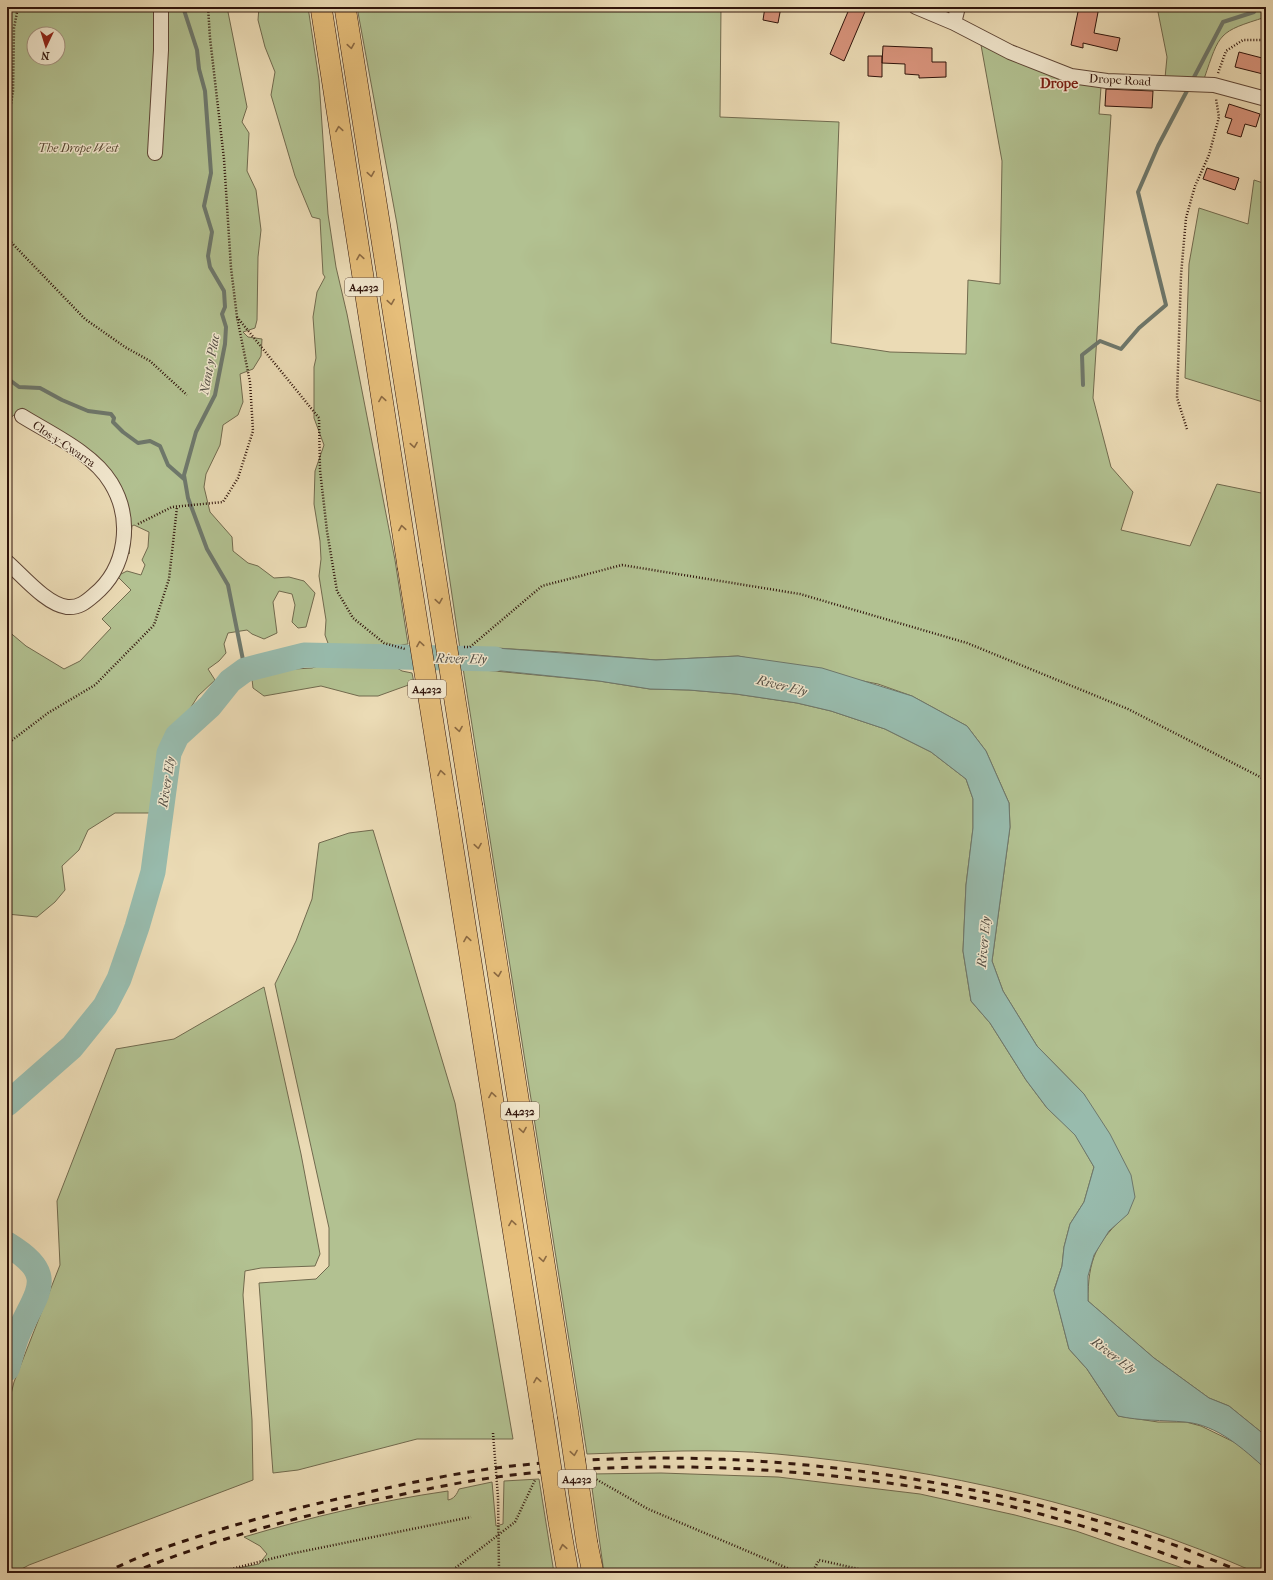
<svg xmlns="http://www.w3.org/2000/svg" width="1273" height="1580" viewBox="0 0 1273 1580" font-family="'IM FELL French Canon',serif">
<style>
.green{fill:#b2c191;stroke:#716a4e;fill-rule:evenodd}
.water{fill:#98bbad;stroke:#6e786c}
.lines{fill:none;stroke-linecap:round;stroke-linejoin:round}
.stream{stroke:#6e786c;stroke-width:4}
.river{stroke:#98bbad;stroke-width:25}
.building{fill:#d7937b;stroke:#30140b}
.minor-casing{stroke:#5f4636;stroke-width:16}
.highway-casing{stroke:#30140b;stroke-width:22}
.path{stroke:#30140b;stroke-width:2.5;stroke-dasharray:1 2;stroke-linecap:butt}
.minor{stroke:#f2e8cf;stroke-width:14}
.highway{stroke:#e6be7a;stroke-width:21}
.rail{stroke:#30140b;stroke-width:3;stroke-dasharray:7 7;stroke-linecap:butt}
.highway-bridge-casing{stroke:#30140b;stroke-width:22;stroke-linecap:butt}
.path-bridge{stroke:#30140b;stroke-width:2.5;stroke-dasharray:1 2;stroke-linecap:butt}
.highway-bridge{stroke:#e6be7a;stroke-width:21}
.oneway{stroke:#8b6942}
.labels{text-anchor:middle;stroke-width:3;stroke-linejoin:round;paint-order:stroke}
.shield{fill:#f2e8cf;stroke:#6a5446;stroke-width:1}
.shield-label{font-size:11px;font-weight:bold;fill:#30140b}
.street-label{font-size:12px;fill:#30140b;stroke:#f2e8cf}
.park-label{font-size:12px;font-style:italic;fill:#574833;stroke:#f2e8cf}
.water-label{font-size:13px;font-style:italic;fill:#544e44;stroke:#f2e8cf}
.quarter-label{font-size:14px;font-weight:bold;fill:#7a1f14;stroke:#f2e8cf}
</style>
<rect width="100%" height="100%" fill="#ebdbb5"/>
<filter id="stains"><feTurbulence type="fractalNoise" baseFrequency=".005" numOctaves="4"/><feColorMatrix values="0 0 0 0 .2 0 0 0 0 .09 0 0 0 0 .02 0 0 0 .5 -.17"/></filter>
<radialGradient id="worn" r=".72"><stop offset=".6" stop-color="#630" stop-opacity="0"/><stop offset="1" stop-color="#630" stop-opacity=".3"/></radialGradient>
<path class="green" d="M7 7H227L247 107 242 122 249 133 247 171 256 190 261 230 258 257 257 320 255 328 243 332 248 337 262 339 261 356 253 369 240 374 243 402 238 415 223 425 220 445 206 474 204 487 210 512 232 537 233 551 248 563 258 566 274 578 289 577 304 581 315 593 306 627 298 628 292 622 295 605 292 594 279 591 273 602 277 633 264 639 252 634 247 630 228 633 224 644 226 653 219 661 208 669 215 680 198 696 183 720 170 730 166 739 170 741 158 813H115L88 830 79 850 62 866 65 890 55 902 37 917 7 914V630L26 646 64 669 80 661 111 628 102 619 131 590 117 576 127 571 141 575 145 565 142 560 148 547 149 532 134 525 132 526 129 554 124 497 62 434 22 408 7 421ZM34 34H58V58H34Z
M259 7H308L319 80 328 214 336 267 347 314 395 560 408 644C397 645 391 650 381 653 367 658 342 652 329 646L325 635 326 620 319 576 321 559 320 541 314 504 315 471 324 445 314 418V367L316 358 313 317 317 292 325 277 323 274 320 219 312 217 295 176 271 95 275 72 265 47 258 20Z
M357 7H721L720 117 839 122 831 343 890 352 966 354 968 280 1000 284 1002 161 981 45 1101 87 1099 114 1111 115 1093 398 1111 467 1133 492 1121 530 1190 546 1217 484 1266 494V1436L1229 1406 1209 1398 1154 1358 1088 1301C1088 1259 1096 1242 1128 1213L1084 1094 1037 1046 1003 991 992 961 1010 827 1009 803 986 751 967 726 912 696 878 684 738 656 656 660 560 652 496 648 460 649 397 224Z
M1157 7H1266V17C1218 32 1220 32 1204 79L1165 78 1167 57Z
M1254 180 1266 184V403L1185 378 1189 264 1199 208 1248 224Z
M324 664 392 665 402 671 412 673 414 683 378 696H359L321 686 264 696 253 688 252 679 260 671 312 668Z
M463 668 599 681 650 689 689 690 736 694 797 703 831 711 885 729 931 752 966 779 973 799V828L966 885 963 951 971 1001 990 1023 1026 1080 1047 1108 1075 1134 1094 1167 1084 1202 1070 1224 1064 1247 1062 1266 1054 1290 1069 1349 1087 1369 1118 1416 1158 1422H1186L1201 1426 1238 1444 1266 1469V1573H1257C1105 1506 942 1469 777 1454 715 1448 649 1452 587 1454Z
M373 830 455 1103 513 1439H417L298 1470 273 1473 259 1283 316 1279 329 1266V1228L275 984 296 941 312 899 319 843 349 833Z
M264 987 301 1154 320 1254 315 1266 261 1268 245 1271 243 1295 252 1420 253 1480 29 1565 14 1573H7V1410L14 1382 60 1265 57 1201 116 1049 174 1039Z
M661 1473 778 1477 920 1494 1015 1515 1076 1531 1197 1573H604L590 1474Z
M539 1479 554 1573H212L259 1564 267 1554 260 1546 244 1537C311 1517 378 1501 448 1491V1500C454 1499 457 1494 459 1489L492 1482 496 1526 503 1524 504 1481Z"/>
<path class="water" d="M496 648 656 660 738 656 822 668 912 696 967 726 986 751 1009 803 1010 827 992 961 1003 991 1037 1046 1084 1094 1110 1134 1131 1175 1135 1197 1128 1214 1109 1231 1094 1255 1088 1276V1301L1154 1358 1209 1398 1229 1406 1266 1436V1469C1243 1449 1218 1425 1185 1422 1162 1420 1140 1421 1118 1416L1087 1369 1069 1349 1054 1291 1062 1266 1064 1247 1070 1224 1084 1202 1094 1167 1075 1135 1047 1108 1026 1080 990 1023 971 1001 963 951 966 885 973 828V799L966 779 931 752 885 729 831 711 797 703 736 694 689 690 650 689 599 681 463 667 460 649Z"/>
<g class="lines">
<path class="stream" d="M183 7 197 50 199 69 205 91 211 173 204 206 212 232 208 256 210 267 224 291 225 307 222 314 226 327 225 344 215 395 196 432 184 475 188 498 207 549 228 585 245 670
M1192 81 1223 22 1254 12 1257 7
M7 378 19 387 40 388 62 400 88 411 111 414 114 418 113 422 123 432 138 443 150 441 160 446 168 465 184 479
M1083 385 1082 355 1100 341 1121 349 1139 328 1166 305 1138 192 1158 146 1189 87"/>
<path class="river" d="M7 1104 72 1047 105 1006 119 979 137 927 153 872 169 753 177 736 210 706 230 681 245 670 304 655 495 659
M7 1244C59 1276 37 1290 18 1334 13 1345 11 1358 7 1369"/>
</g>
<path class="building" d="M765 7H781L778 23 763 20Z
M850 7H867L844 61 830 54Z
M1079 7H1099L1094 33 1120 38 1117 51 1083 43V48L1071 45Z
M883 46 932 48V62H946V77L919 78V75L905 74V64L882 63Z
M1239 52 1266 59V70H1264L1263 74 1235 67Z
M868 56H882V77L868 76Z
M1106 89 1153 91 1152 108 1105 106Z
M1229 104 1260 114 1256 127 1245 124 1241 137 1227 133 1232 119 1225 117Z
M1207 168 1239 178 1235 190 1203 179Z"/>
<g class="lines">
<defs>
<path id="minor" d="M916 7 954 23 1010 52 1071 76 1107 81 1214 85 1266 99
M954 23 958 7
M155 153 161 50V7
M7 562C23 576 46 604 67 607 79 608 86 602 94 595 127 568 133 519 111 483 93 453 51 434 22 416"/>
<path id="highway" d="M321 7 408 566
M345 7 433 562
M472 807 568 1415
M447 811 543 1418
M559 1522 568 1573
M587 1544 593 1573"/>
</defs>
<use href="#minor" class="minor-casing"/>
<use href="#highway" class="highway-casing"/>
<path class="path" d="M1218 73 1226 51 1243 40H1266
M7 130 13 91 14 28 18 7
M7 238 85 319 125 347 150 361 187 395
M237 317 319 418 320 470 327 531 337 591 353 618 384 643 405 649
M1187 429 1177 398 1181 275 1186 218 1195 186 1209 155 1219 117 1216 99
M138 524 172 507 223 502 238 478 253 431 250 382 237 317 231 268 224 159 210 38 208 7
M464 647H470L542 586 622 565 800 594 967 643 1128 709 1266 780
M7 744 48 713 95 685 154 625 169 579 177 507
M594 1478 648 1509 799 1573
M499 1571 500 1573
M216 1573 290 1554 471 1517
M454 1573V1569L515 1522 535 1480
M812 1573 819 1560 876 1573"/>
<use href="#minor" class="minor"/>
<use href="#highway" class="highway"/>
<path class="rail" d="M104 1573C122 1565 140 1556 158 1550 223 1527 289 1509 356 1495 408 1483 460 1472 512 1466 727 1443 947 1471 1151 1537 1183 1547 1214 1561 1245 1573
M131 1573C219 1537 311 1513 404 1494 446 1485 488 1477 531 1473 669 1460 818 1468 954 1494 1044 1511 1131 1540 1216 1573"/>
<defs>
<path id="highway-bridge" d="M433 562 472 807
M408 566 447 811
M568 1415 587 1544
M543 1418 559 1522"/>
</defs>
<use href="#highway-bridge" class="highway-bridge-casing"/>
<path class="path-bridge" d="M493 1433 498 1497 499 1571"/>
<use href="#highway-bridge" class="highway-bridge"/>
</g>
<defs><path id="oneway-chevron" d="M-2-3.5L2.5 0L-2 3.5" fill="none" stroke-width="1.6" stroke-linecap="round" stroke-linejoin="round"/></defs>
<g class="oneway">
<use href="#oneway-chevron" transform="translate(351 46) rotate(81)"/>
<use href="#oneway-chevron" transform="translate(339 129) rotate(-99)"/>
<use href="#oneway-chevron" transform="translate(371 174) rotate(81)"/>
<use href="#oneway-chevron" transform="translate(360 257) rotate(-99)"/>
<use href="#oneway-chevron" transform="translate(391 302) rotate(81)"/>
<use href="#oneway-chevron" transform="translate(382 399) rotate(-99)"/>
<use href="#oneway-chevron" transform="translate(414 445) rotate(81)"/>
<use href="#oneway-chevron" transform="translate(402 528) rotate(-99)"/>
<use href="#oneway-chevron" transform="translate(439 601) rotate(81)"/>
<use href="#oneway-chevron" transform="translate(420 644) rotate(-99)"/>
<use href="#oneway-chevron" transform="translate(459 729) rotate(81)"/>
<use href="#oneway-chevron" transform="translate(441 773) rotate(-99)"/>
<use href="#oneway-chevron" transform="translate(478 846) rotate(81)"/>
<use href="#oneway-chevron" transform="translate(467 939) rotate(-99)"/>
<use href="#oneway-chevron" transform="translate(498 974) rotate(81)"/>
<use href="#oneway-chevron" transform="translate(492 1095) rotate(-99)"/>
<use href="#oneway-chevron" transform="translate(523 1130) rotate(81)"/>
<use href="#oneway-chevron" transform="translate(512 1223) rotate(-99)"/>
<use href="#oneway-chevron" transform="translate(543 1259) rotate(81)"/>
<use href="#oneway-chevron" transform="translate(537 1380) rotate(-99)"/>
<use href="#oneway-chevron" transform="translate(574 1453) rotate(81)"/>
<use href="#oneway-chevron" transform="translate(563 1547) rotate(-100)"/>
</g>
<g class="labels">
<g class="shield">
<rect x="345" y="278" width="38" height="18" rx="3"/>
<rect x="408" y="680" width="38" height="18" rx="3"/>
<rect x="501" y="1102" width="38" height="18" rx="3"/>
<rect x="558" y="1470" width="38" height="18" rx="3"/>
</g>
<g class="shield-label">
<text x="364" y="291">A4232</text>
<text x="427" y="693">A4232</text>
<text x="520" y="1115">A4232</text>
<text x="577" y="1483">A4232</text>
</g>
<g class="street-label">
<text transform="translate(1120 80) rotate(3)" y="4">Drope Road</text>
<text transform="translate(64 444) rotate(34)" y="4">Clos-y-Cwarra</text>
</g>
<g class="park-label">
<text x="78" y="152">The Drope West</text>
</g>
<g class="water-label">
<text transform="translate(209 364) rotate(-79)" y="5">Nant y Plac</text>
<text transform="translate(461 658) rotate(1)" y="5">River Ely</text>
<text transform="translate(782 685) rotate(14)" y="5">River Ely</text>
<text transform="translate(166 782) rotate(-81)" y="5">River Ely</text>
<text transform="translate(983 942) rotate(-85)" y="5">River Ely</text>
<text transform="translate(1114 1355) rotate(37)" y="5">River Ely</text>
</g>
<g class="quarter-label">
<text x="1059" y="88">Drope</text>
</g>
</g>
<rect width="1273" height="1580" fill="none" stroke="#ebdbb5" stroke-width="24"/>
<rect x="8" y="8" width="1257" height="1564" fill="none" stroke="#30140b" stroke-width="2"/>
<rect x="12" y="12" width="1249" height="1556" fill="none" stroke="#30140b"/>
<g transform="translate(46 46) rotate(184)"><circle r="19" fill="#f2e8cf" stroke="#a49381"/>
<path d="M0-3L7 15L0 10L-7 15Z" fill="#8f2418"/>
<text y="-6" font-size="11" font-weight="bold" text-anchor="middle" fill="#30140b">N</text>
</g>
<rect width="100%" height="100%" filter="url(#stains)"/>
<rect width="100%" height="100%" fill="url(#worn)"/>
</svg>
